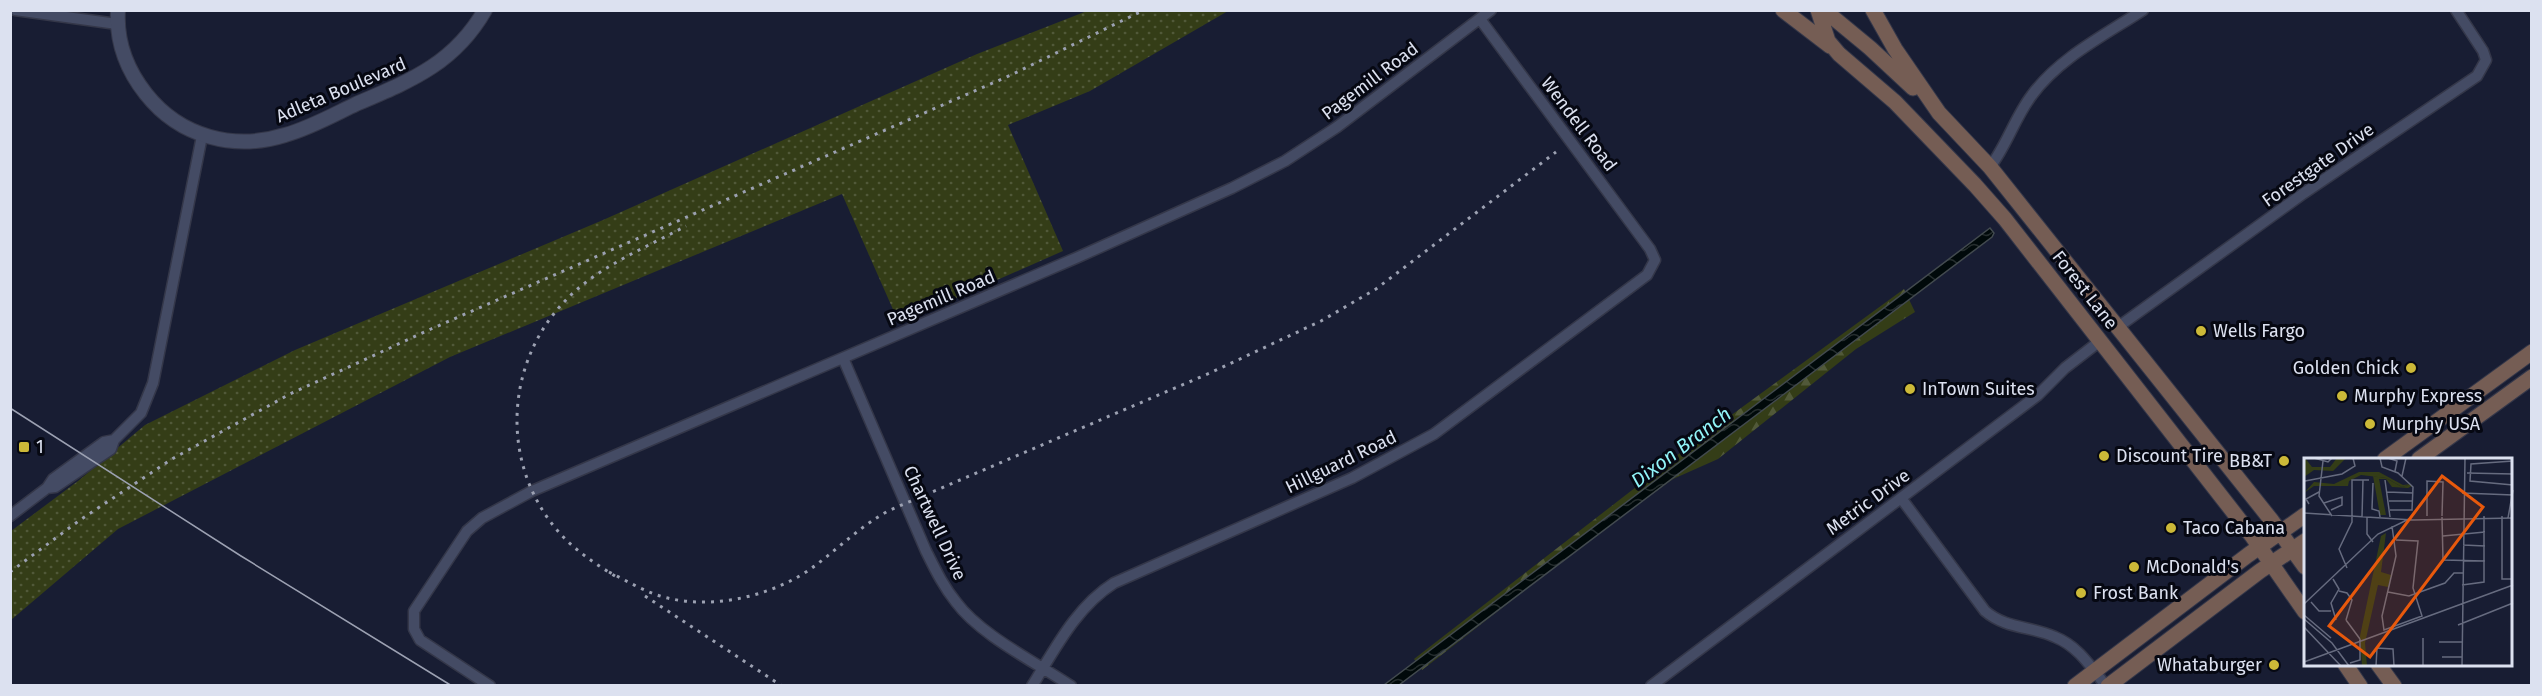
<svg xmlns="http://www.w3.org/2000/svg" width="2542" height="696" viewBox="0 0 2542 696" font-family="'Fira Sans',sans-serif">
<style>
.green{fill:url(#green-dots)}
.forest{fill:url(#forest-firs)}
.water{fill:url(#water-waves);stroke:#424a4f;stroke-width:1.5}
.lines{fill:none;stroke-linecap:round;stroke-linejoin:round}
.minor-casing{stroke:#343749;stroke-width:13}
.tertiary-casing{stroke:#343749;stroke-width:16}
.secondary-casing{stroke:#343749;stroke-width:17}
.minor{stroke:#444b64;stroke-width:10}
.tertiary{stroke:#444b64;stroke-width:14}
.secondary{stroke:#755d54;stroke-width:15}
.tram{stroke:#9ca1b2;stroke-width:1.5}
.rail{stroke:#9ca1b2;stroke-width:3;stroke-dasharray:3 6;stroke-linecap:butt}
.poi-dot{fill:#ccb938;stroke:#060812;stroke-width:2}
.labels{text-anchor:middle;stroke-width:6;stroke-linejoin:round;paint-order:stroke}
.street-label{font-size:18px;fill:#dce1f0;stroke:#060812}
.poi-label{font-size:18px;fill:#dce1f0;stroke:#060812;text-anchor:start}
.water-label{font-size:20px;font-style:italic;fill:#91f4f8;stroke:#060812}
.inset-road{fill:none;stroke:#666b7f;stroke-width:1.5}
.view{fill:#e8590c;fill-opacity:0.15;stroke:#e8590c;stroke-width:3}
.inset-edge{fill:none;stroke:#dce1f0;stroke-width:3}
</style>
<defs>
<pattern id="green-dots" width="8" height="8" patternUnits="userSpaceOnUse" patternTransform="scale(1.5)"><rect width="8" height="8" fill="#343d17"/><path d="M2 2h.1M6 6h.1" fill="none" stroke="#515939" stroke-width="1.8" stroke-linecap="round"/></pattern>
<pattern id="forest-firs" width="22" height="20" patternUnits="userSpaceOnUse" patternTransform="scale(1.5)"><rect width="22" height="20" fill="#343d17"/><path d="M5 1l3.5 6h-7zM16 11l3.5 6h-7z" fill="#515939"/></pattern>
<pattern id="water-waves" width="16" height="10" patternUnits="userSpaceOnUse" patternTransform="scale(1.5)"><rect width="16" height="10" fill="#00090a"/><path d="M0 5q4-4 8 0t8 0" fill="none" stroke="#252d2e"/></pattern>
</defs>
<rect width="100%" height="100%" fill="#181d33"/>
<path class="green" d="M1087 11H1228L1090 91 1008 125 1063 251 899 323 842 194 450 357 118 529 11 620V531L78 481 145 425 295 350 603 220 977 54Z"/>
<path class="forest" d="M1904 289 1915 312 1856 349 1718 459 1673 479 1597 534 1422 670 1414 659 1689 446Z"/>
<path class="water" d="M1990 228 1994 233 1992 237 1399 685H1384Z"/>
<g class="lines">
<defs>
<path id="minor" d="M15 10 117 24
M1990 167C2007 145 2015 117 2032 95 2059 58 2105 35 2143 10
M2118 327 2304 193 2477 76 2486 60 2483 51 2456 10
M843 358 926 551C935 569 943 586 956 602 980 635 1037 663 1071 686
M47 488 55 487 111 449 114 440 141 413 153 383 202 136
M1901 498 1985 611C2006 629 2031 626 2055 637 2078 646 2091 667 2106 686
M10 516 47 488 53 479 104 442 114 440
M490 686 420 640 414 629V611L467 531 482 518 532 491 1076 258 1232 188 1285 161 1337 127 1491 10
M1032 686C1055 649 1076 607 1114 583L1352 478 1434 434 1647 275 1655 260 1650 249 1480 19
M1651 686 2038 395 2065 368 2100 341"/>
<path id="tertiary" d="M118 10C116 41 127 70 146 94 180 137 234 151 285 135 310 128 333 115 356 104 410 81 454 64 485 10"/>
<path id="secondary" d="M1783 10 1830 46
M1818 10 1828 41 1839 54 1895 102 1975 185 2005 219 2252 536 2305 612
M1824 10 1870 48 1913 88
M1873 10 1895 49 1939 113 1990 167 2272 521 2305 567
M2385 459 2532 352
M2419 459 2532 377
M2345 664 2360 686
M2378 664 2394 686
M2075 686 2248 555 2305 515
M2108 686 2260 571 2305 541"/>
</defs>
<use href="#minor" class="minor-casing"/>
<use href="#tertiary" class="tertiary-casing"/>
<use href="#secondary" class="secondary-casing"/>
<use href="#minor" class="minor"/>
<use href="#tertiary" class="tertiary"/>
<use href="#secondary" class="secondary"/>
<path class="tram" d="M10 408 241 556 452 686"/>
<path class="rail" d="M10 572 80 520 172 459 290 394 431 329 1011 75 1144 10
M609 572C629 582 650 595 672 599 719 609 778 594 816 565 841 546 862 525 890 510L1210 373 1321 321 1376 289 1556 152
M615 576C594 563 573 549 557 530 500 463 505 363 565 301 597 267 645 248 686 226
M645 596 782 686"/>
</g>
<g class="poi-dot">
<circle cx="2201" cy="331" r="6"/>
<circle cx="2411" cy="368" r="6"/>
<circle cx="1910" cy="389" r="6"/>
<circle cx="2342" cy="396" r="6"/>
<circle cx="2370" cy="424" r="6"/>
<rect x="18" y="441" width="12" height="12" rx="3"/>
<circle cx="2104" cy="456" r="6"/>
<circle cx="2284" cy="461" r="6"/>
<circle cx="2171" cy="528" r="6"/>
<circle cx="2134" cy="567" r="6"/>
<circle cx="2081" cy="593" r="6"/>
<circle cx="2274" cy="665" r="6"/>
</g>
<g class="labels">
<g class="street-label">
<text transform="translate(1370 81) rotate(-37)" y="6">Pagemill Road</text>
<text transform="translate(341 90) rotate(-23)" y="6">Adleta Boulevard</text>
<text transform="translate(1579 124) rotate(53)" y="6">Wendell Road</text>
<text transform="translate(2318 165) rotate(-35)" y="6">Forestgate Drive</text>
<text transform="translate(2085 290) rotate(52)" y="6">Forest Lane</text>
<text transform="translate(941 298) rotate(-23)" y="6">Pagemill Road</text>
<text transform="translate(1341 462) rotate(-26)" y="6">Hillguard Road</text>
<text transform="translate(1868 502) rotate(-36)" y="6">Metric Drive</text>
<text transform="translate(935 523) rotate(65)" y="6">Chartwell Drive</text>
</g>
<g class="poi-label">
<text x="2213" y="337">Wells Fargo</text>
<text x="2399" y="374" text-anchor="end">Golden Chick</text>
<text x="1922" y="395">InTown Suites</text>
<text x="2354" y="402">Murphy Express</text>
<text x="2382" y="430">Murphy USA</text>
<text x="36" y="453">1</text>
<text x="2116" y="462">Discount Tire</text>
<text x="2272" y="467" text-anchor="end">BB&amp;T</text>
<text x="2183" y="534">Taco Cabana</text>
<text x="2146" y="573">McDonald's</text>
<text x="2093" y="599">Frost Bank</text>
<text x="2262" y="671" text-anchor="end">Whataburger</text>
</g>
<g class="water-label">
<text transform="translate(1681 447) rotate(-37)" y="7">Dixon Branch</text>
</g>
</g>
<g transform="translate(2304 458)">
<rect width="208" height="208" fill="#181d33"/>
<path d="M69 18 82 20 98 29 107 26 108 28 104 30 88 29 82 21H75L82 57H76ZM82 75 77 114 87 117 84 129 74 127 61 185 63 208H58L56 178 77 78Z" fill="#343d17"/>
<path d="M1 0 8 9H26L33 0H42L29 13 10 12 0 19ZM55 14H75L99 27 107 26 98 29 82 20 57 17 45 23 44 28H10L0 35 10 24 30 26Z" fill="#343d17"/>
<path class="inset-road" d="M10 0 24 4 28 0M76 0 78 9 94 15 109 29 108 52H86M84 0 93 3 91 13M19 3 15 38 28 58M209 3 167 6 166 23 209 27M163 15 209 16M98 18 102 0M81 22 86 59M1 23 38 16 51 8 49 0M69 25 68 51 75 53 76 59M83 34 109 35M158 35 209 37M85 43H108M20 45 38 39V47L27 52M5 46 2 41 15 34M0 55 109 62 209 60M123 58V23L139 24 138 58M198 58V121H209M58 59 59 22M63 59V76L69 84M138 59 139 102 181 103M204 60 209 32M88 68 92 98 78 158 80 172 118 158 109 130 114 83 92 82M139 78 181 74M159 87 181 88M43 110 35 91 48 64V22H65M29 121 35 131 27 145 32 162M158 127 180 124V58M35 133 43 135 48 142 42 162M84 134 105 138 141 125 150 115H159M7 144 15 153H27M0 146 74 76 105 61M0 157 27 180M0 161 28 185 45 208M42 162 56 181M154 167 209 145M0 169 37 208M135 184H158M138 199H158M0 204 209 127M46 205 56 202V181M72 208 73 190 89 191 90 208M119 208V180M158 208 161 0"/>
<path class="view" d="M138 18 179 49 66 199 25 168Z"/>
<rect width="208" height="208" class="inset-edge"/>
</g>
<rect width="2542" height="696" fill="none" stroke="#dce1f0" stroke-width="24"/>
</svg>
